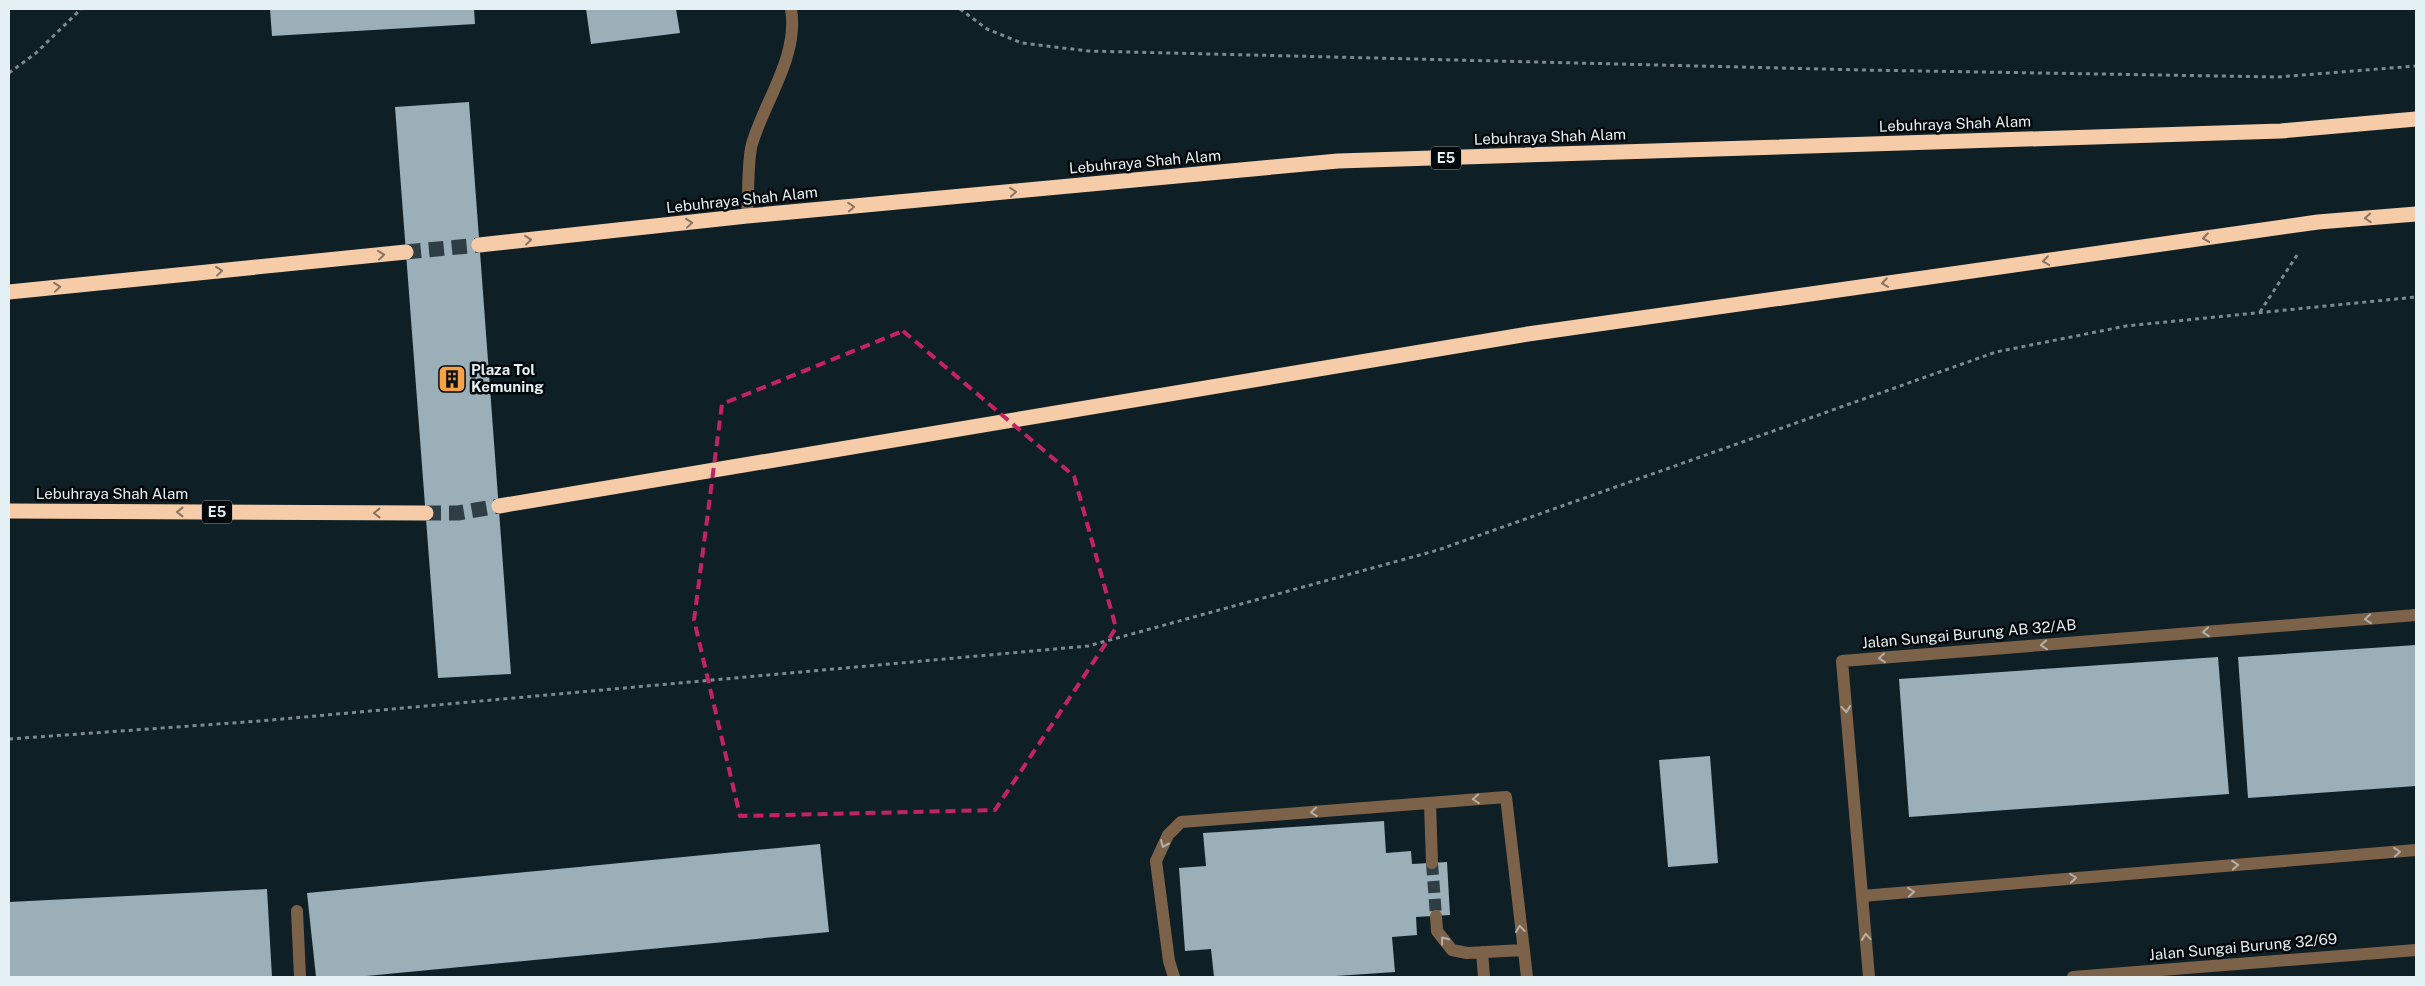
<svg xmlns="http://www.w3.org/2000/svg" width="2425" height="986" viewBox="0 0 2425 986" font-family="'Public Sans',sans-serif">
<style>
.building{fill:#9bafb8}
.lines{fill:none;stroke-linecap:round;stroke-linejoin:round}
.minor-tunnel{stroke:#2f3e45;stroke-width:12;stroke-dasharray:12 6;stroke-linecap:butt}
.highway-tunnel{stroke:#2f3e45;stroke-width:15;stroke-dasharray:15 8;stroke-linecap:butt}
.path{stroke:#7c8a8f;stroke-width:3;stroke-dasharray:4 4;stroke-linecap:butt}
.minor{stroke:#7d624a;stroke-width:12}
.highway{stroke:#f5cca7;stroke-width:15}
.oneway{stroke:#887461}
.oneway2{stroke:#b6b0a8}
.marked{fill:none;stroke:#c42363;stroke-width:4;stroke-dasharray:10 6;stroke-linejoin:round}
.labels{text-anchor:middle;stroke-width:5;stroke-linejoin:round;paint-order:stroke}
.shield{fill:#03080b;stroke:#a1aaae;stroke-width:1}
.shield-label{font-size:14px;font-weight:bold;fill:#e5f0f4}
.street-label{font-size:15px;fill:#e5f0f4;stroke:#03080b}
.poi-label{font-size:15px;font-weight:bold;fill:#e5f0f4;stroke:#03080b;text-anchor:start}
</style>
<rect width="100%" height="100%" fill="#0f1f26"/>
<path class="building" d="M270 9H474L475 24 272 36Z
M586 9H676L680 33 591 44Z
M469 102 511 674 438 678 395 107Z
M2416 645V786L2248 798 2238 657Z
M2218 657 2229 794 1909 817 1899 679Z
M1710 756 1718 863 1668 867 1659 760Z
M1384 821 1386 853 1411 851 1412 864 1447 862 1450 915 1416 917 1417 935 1392 937 1395 972 1321 977H1214L1211 949 1185 951 1179 868 1206 866 1203 833Z
M820 844 829 932 356 977H316L307 893Z
M267 889 272 977H9V902Z"/>
<g class="lines">
<path class="minor-tunnel" d="M1432 863 1436 916"/>
<path class="highway-tunnel" d="M406 252 479 245
M426 513H458L499 506"/>
<path class="path" d="M960 9 987 29 1022 43 1088 51 1862 70 2278 77 2416 66
M9 73 36 53 81 9
M2260 312 2299 252
M9 739 260 721 1088 646 1438 550 1996 352 2126 326 2416 297"/>
<path class="minor" d="M747 216C749 196 747 162 752 144 765 100 799 56 791 9
M1430 803 1432 863
M1862 896 2416 850
M297 911 300 977
M1436 916 1437 931 1452 950 1467 953 1523 950
M1482 952 1484 977
M1174 977 1169 961 1156 861 1168 835 1181 822 1506 797 1527 977
M1869 977 1842 661 2416 615
M2073 977 2416 950"/>
<path class="highway" d="M479 245 747 216 1338 161 2281 131 2416 119
M9 292 406 252
M499 506 1528 334 2318 222 2416 214
M9 511 426 513"/>
</g>
<defs><path id="oneway-chevron" d="M-2-3.5L2.5 0L-2 3.5" fill="none" stroke-width="1.6" stroke-linecap="round" stroke-linejoin="round" transform="scale(1.25)"/></defs>
<g class="oneway">
<use href="#oneway-chevron" transform="translate(1013 192) rotate(-5)"/>
<use href="#oneway-chevron" transform="translate(851 207) rotate(-5)"/>
<use href="#oneway-chevron" transform="translate(2368 218) rotate(176)"/>
<use href="#oneway-chevron" transform="translate(689 223) rotate(-6)"/>
<use href="#oneway-chevron" transform="translate(2206 238) rotate(172)"/>
<use href="#oneway-chevron" transform="translate(528 240) rotate(-6)"/>
<use href="#oneway-chevron" transform="translate(381 255) rotate(-6)"/>
<use href="#oneway-chevron" transform="translate(2046 261) rotate(172)"/>
<use href="#oneway-chevron" transform="translate(219 271) rotate(-6)"/>
<use href="#oneway-chevron" transform="translate(1885 283) rotate(172)"/>
<use href="#oneway-chevron" transform="translate(57 287) rotate(-6)"/>
<use href="#oneway-chevron" transform="translate(180 512) rotate(-180)"/>
<use href="#oneway-chevron" transform="translate(377 513) rotate(-180)"/>
</g>
<g class="oneway2">
<use href="#oneway-chevron" transform="translate(2368 619) rotate(175)"/>
<use href="#oneway-chevron" transform="translate(2206 632) rotate(175)"/>
<use href="#oneway-chevron" transform="translate(2044 645) rotate(175)"/>
<use href="#oneway-chevron" transform="translate(1882 658) rotate(175)"/>
<use href="#oneway-chevron" transform="translate(1846 709) rotate(85)"/>
<use href="#oneway-chevron" transform="translate(1476 799) rotate(176)"/>
<use href="#oneway-chevron" transform="translate(1314 812) rotate(176)"/>
<use href="#oneway-chevron" transform="translate(1164 844) rotate(114)"/>
<use href="#oneway-chevron" transform="translate(2397 852) rotate(-5)"/>
<use href="#oneway-chevron" transform="translate(2235 865) rotate(-5)"/>
<use href="#oneway-chevron" transform="translate(2073 878) rotate(-5)"/>
<use href="#oneway-chevron" transform="translate(1911 892) rotate(-5)"/>
<use href="#oneway-chevron" transform="translate(1520 929) rotate(-96)"/>
<use href="#oneway-chevron" transform="translate(1866 937) rotate(-95)"/>
<use href="#oneway-chevron" transform="translate(1444 940) rotate(-128)"/>
</g>
<path class="marked" d="M903 331 1074 476 1116 628 995 810 740 816 694 620 722 404Z"/>
<defs>
<symbol id="building-square" viewBox="-11 -11 22 22"><rect x="-9" y="-9" width="18" height="18" rx="4" fill="#f7a149" stroke="#03080b"/><path d="M-4-6H4V6H1V3H-1V6H-4ZM-2.5-4.3h1.7v1.8h-1.7ZM.8-4.3h1.7v1.8H.8ZM-2.5-1h1.7V.8h-1.7ZM.8-1h1.7V.8H.8Z" fill="#111"/></symbol>
</defs>
<g fill-rule="evenodd">
<use href="#building-square" x="436" y="363" width="32" height="32"/>
</g>
<g class="labels">
<g class="shield">
<rect x="1431" y="146.5" width="30" height="23" rx="4"/>
<rect x="202" y="500.5" width="30" height="23" rx="4"/>
</g>
<g class="shield-label">
<text x="1446" y="163">E5</text>
<text x="217" y="517">E5</text>
</g>
<g class="street-label">
<text transform="translate(1955 124) rotate(-2)" y="5">Lebuhraya Shah Alam</text>
<text transform="translate(1550 137) rotate(-2)" y="5">Lebuhraya Shah Alam</text>
<text transform="translate(1145 162) rotate(-5)" y="5">Lebuhraya Shah Alam</text>
<text transform="translate(742 200) rotate(-6)" y="5">Lebuhraya Shah Alam</text>
<text x="112" y="499">Lebuhraya Shah Alam</text>
<text transform="translate(1969 634) rotate(-5)" y="5">Jalan Sungai Burung AB 32/AB</text>
<text transform="translate(2243 947) rotate(-5)" y="5">Jalan Sungai Burung 32/69</text>
</g>
<g class="poi-label">
<text x="471" y="375">Plaza Tol<tspan x="471" dy="17">Kemuning</tspan></text>
</g>
</g>
<rect width="2425" height="986" fill="none" stroke="#e5f0f4" stroke-width="20"/>
</svg>
